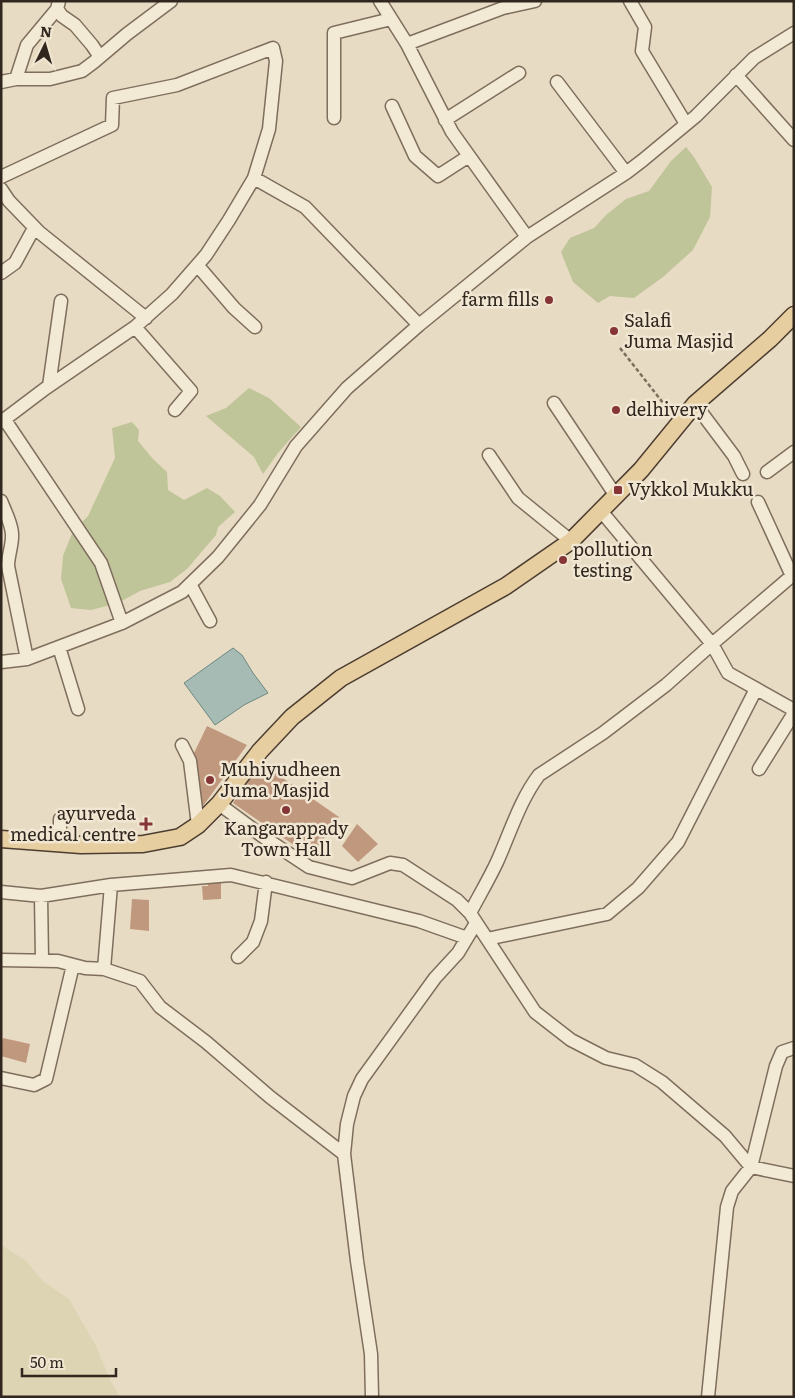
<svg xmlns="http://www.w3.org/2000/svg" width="795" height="1398" viewBox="0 0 795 1398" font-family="Literata,serif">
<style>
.farmland{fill:#dcd4b2}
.green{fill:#c0c499}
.water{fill:#a5bbb4;stroke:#6d8880}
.building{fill:#c0987e}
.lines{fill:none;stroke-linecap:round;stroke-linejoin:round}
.minor-casing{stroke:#7f6e5d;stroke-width:15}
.major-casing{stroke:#4d3d30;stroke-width:19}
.path{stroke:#7f6e5d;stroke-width:2.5;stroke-dasharray:4 2.5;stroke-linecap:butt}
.minor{stroke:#f3ead5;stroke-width:12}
.major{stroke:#e6cea0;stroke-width:16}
.poi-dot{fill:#863537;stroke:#f0e6d2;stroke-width:2}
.labels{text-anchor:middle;stroke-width:5;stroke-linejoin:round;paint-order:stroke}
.poi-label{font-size:18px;fill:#31271f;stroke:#f0e6d2;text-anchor:start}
</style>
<rect width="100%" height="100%" fill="#e7dcc3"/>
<path class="farmland" d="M1 1245 25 1260 44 1282 69 1299 96 1346 111 1382 120 1397H1Z"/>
<path class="green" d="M686 147 694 157 712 187 710 217 693 250 663 277 634 298 610 296 598 303 573 282 561 252 570 238 594 228 606 215 626 199 649 191 671 161Z
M249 388 269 398 301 427 278 453 263 474 254 457 206 416 226 408Z
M132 422 139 430 138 441 153 459 167 472 168 490 184 500 207 488 220 496 235 512 218 527 216 535 187 569 170 582 140 591 118 603 91 610 71 608 61 579 63 556 73 531 88 516 115 458 112 428Z"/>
<path class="water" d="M233 648 242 655 253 673 268 693 244 705 215 725 184 683Z"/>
<path class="building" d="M207 726 247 745 203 806 194 753Z
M261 763 339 817 311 857 233 803Z
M357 824 378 844 358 862 342 846Z
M207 881H221V899L203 900 202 886H208Z
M132 899 149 900V931L130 929Z
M3 1038 30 1044 26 1063 1 1056V1044Z"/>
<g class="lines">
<defs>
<path id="minor" d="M59 1 57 9 62 16 75 25 92 45 100 57
M380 1 407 44 452 132 527 237
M630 1 645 27 642 51 686 124
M407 44 503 8 535 1
M736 75 794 140
M16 79 27 45 57 9
M1 82 16 79H50L82 71 94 62 127 34 171 1
M557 82 626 173
M392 106 415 156 438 176 469 156
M334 118V33L391 19
M445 120 519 73
M1 177 112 125 113 98 177 85 273 48 276 61 269 129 254 178 229 220 206 255 172 294 135 327 46 388 1 422
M254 178 305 207 419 325
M1 189 9 201 39 232 146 318
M198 266 234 308 255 327
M1 273 15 263 34 228
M135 327 191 391 175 410
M49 386 61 301
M554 403 616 496
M695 404 734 456 743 474
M5 420 101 563 122 623
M489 455 518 498 571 541
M767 472 794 452
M1 501C5 511 13 527 12 537 12 546 8 556 8 566L27 659
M758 502 792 576
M601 511 712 644 728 673 794 710
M190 584 210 621
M59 647 78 709
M1 662 27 659 122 623 182 592 218 557 260 505 296 446 347 388 419 325 527 237 626 173 643 160 696 116 754 58 794 33
M182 745 190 761 198 825
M759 769 794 713
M219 804 265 838 309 867 352 878 390 863 403 865 457 900 470 913 535 1012 571 1040 606 1058 635 1065 662 1082 725 1136 751 1167 794 1176
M60 843V819
M1 892 41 896 111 885 231 875 419 921 467 938
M41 896 42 960
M470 913C479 896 489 879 497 862 510 833 520 800 539 775L603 733 666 685 712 644 794 574
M487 939 607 914 638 888 678 842 756 689
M238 957 253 942 261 921 266 882
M1 960 58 961 85 968 104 969 140 981 160 1007 206 1042 270 1097 344 1154
M104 969 111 885
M1 1078 34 1085 46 1079 73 965
M372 1397 371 1354 357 1261 344 1154 347 1124 354 1096 362 1079 435 978 458 953 476 923
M708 1397 727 1207 732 1191 751 1167 776 1066 782 1052 794 1048"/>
<path id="major" d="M1 839 81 845 143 844 180 837 198 825 219 804 260 751 292 717 341 678 506 586 571 541 641 470 695 404 770 339 794 315"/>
</defs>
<use href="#minor" class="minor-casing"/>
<use href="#major" class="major-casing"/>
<path class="path" d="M620 348 671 413"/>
<use href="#minor" class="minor"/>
<use href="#major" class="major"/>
</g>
<g class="poi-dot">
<circle cx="549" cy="300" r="5"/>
<circle cx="614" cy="331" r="5"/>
<circle cx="616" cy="410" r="5"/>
<rect x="613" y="485" width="10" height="10" rx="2.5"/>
<circle cx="563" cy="560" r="5"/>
<circle cx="210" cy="780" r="5"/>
<circle cx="286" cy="810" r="5"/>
<path d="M143.5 816.5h5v5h5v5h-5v5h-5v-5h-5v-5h5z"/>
</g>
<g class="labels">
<g class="poi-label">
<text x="539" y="306" text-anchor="end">farm fills</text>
<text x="624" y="327">Salafi<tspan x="624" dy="21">Juma Masjid</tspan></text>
<text x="626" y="416">delhivery</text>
<text x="628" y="496">Vykkol Mukku</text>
<text x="573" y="556">pollution<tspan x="573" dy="21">testing</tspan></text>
<text x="220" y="776">Muhiyudheen<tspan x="220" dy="21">Juma Masjid</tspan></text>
<text x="136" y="820" text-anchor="end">ayurveda<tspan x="136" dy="21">medical centre</tspan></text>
<text x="286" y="835" text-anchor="middle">Kangarappady<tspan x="286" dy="21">Town Hall</tspan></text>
</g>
</g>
<rect width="795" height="1398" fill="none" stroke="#31271f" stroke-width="5"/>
<g transform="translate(45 45) rotate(5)" stroke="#f0e6d2" stroke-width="4" paint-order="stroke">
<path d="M0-4L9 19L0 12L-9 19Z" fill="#31271f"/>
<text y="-8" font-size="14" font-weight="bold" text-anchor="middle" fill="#31271f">N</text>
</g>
<path d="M22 1368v8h94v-8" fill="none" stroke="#31271f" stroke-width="2.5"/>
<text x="30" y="1368" font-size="15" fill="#31271f" stroke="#f0e6d2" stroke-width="4" paint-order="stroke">50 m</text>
</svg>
